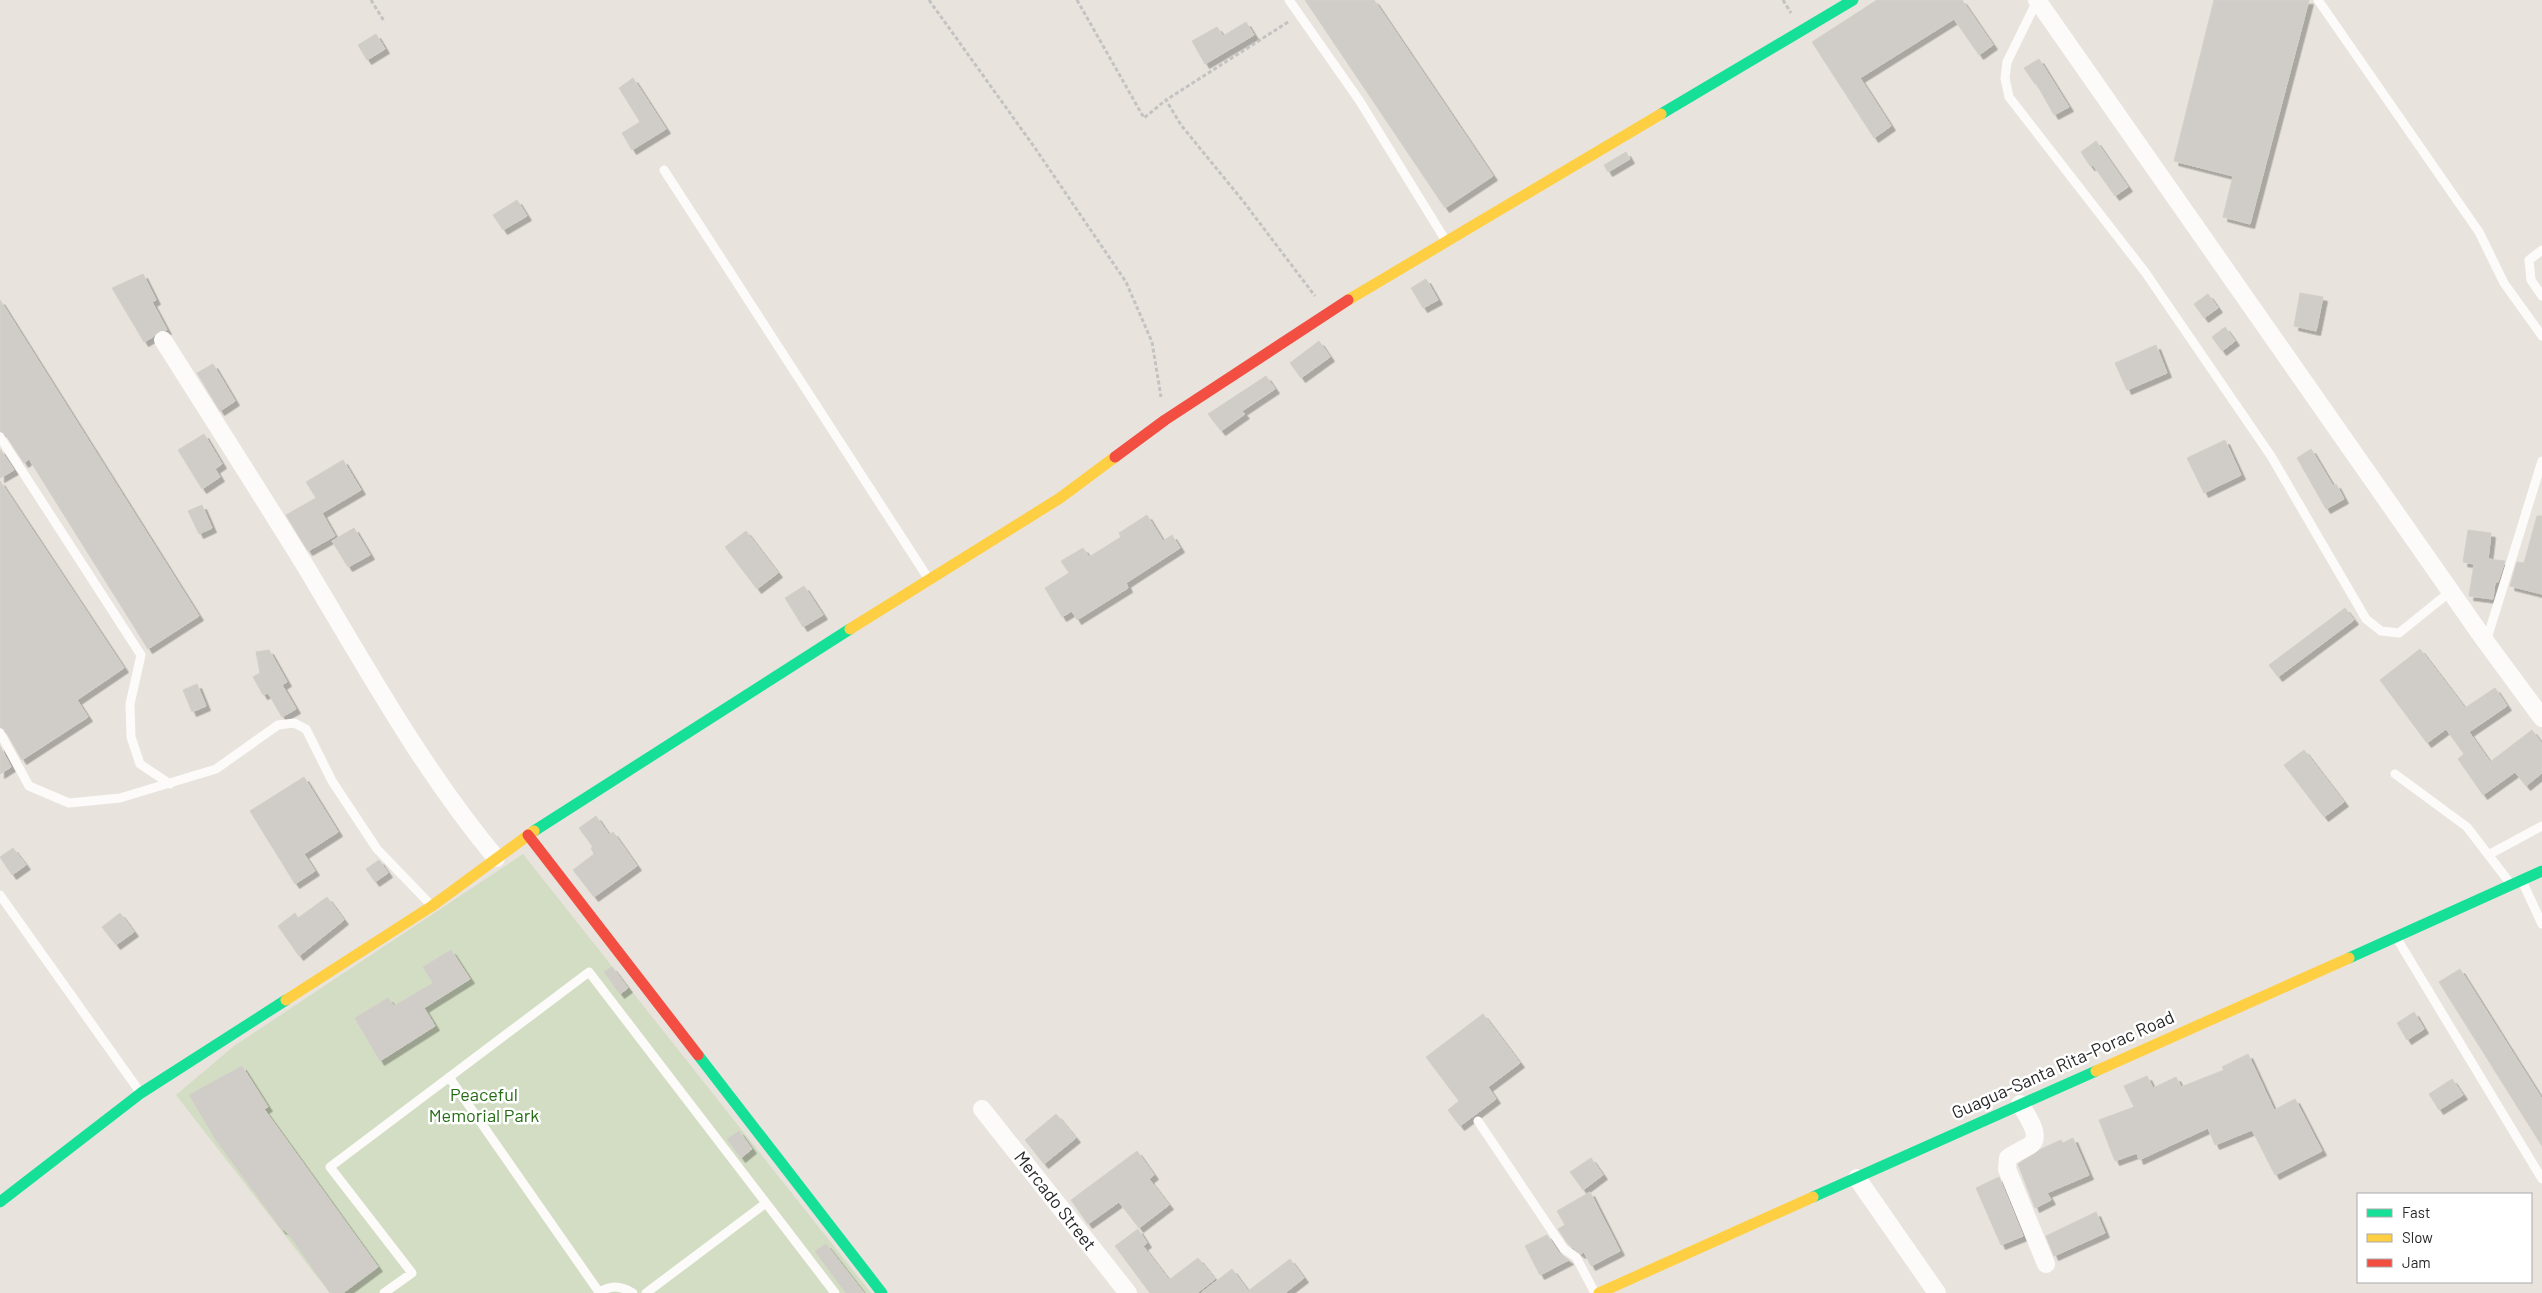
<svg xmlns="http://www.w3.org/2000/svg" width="2542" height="1293" viewBox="0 0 2542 1293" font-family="Barlow,sans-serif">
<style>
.cemetery{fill:#d3ddc3}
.building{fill:#d0cdc8;stroke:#d3cfc9;filter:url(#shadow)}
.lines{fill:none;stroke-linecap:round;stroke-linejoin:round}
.path{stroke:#c4c3c3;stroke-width:3;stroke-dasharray:4 2.5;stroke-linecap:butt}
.lane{stroke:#fcfbfa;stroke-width:9}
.street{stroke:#fcfbfa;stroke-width:18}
.fast{stroke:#16e098;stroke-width:11}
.slow{stroke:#ffcf43;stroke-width:11}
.jam{stroke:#f24e42;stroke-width:11}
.labels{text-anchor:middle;stroke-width:5;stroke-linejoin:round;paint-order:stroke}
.street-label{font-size:18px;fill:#282828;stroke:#fff}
.park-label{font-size:18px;fill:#236b13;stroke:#fff}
</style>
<defs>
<filter id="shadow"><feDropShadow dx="4.5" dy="4.5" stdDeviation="0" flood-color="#0004"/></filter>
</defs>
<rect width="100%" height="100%" fill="#e8e3dc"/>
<path class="cemetery" d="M523 854 871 1293H331L318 1278 176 1095 234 1046Z"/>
<path class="building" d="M1305 0H1374L1493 176 1445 208Z
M1877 0H1962L1993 45 1979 55 1954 19 1860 78 1891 126 1874 138 1812 42Z
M2214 0H2309L2250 224 2223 217 2233 176 2174 161Z
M1246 22 1254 35 1205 64 1192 41 1217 27 1223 36Z
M376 34 385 49 367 60 358 45Z
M2039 59 2069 107 2054 115 2036 83 2035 84 2024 68Z
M633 78 666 129 632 150 622 133 640 122 619 88Z
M2096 141 2128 187 2115 196 2093 165 2090 166 2081 152Z
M1626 152 1630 159 1608 172 1604 165Z
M517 200 527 216 503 230 493 215Z
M143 274 156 300 152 302 167 330 158 331 153 337 144 342 112 288Z
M1426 279 1438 300 1423 308 1411 288Z
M2300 293 2323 297 2316 331 2294 326Z
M2208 294 2218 308 2204 318 2194 304Z
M0 300 199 616 148 649 29 459 24 463 5 434 0 431Z
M2225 327 2235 341 2222 351 2212 337Z
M1319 341 1330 357 1301 378 1290 363Z
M2156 345 2167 373 2127 390 2115 363Z
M213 364 235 401 220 411 197 373Z
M1266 376 1275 389 1242 411 1245 414 1221 431 1208 414Z
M204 434 222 464 215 469 220 477 202 489 178 450Z
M2225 440 2241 475 2204 493 2187 458Z
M0 449 14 470 0 478Z
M2311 449 2333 486 2336 484 2344 499 2326 509 2297 458Z
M343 460 361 490 322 513 335 536 308 551 286 515 316 498 306 482Z
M0 481 124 668 77 700 88 717 22 760 5 730 0 727Z
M202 505 212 528 199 534 188 511Z
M1147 515 1163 541 1172 535 1180 548 1126 583 1128 588 1077 620 1072 611 1062 617 1045 588 1069 573 1061 561 1083 548 1089 557 1121 537 1119 533Z
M2537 516H2542V594L2510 586 2517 562 2524 563Z
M354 528 370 555 348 567 332 541Z
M2468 530 2491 533 2488 559 2505 561 2498 582H2495L2493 599 2469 596 2474 564 2463 562Z
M746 531 778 573 757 589 725 547Z
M804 586 823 615 803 627 785 598Z
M2345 608 2354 620 2278 677 2269 665Z
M2420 649 2465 708 2495 688 2507 706 2469 732 2490 762 2532 730 2542 744V773L2526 786 2515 772 2483 795 2458 759 2464 754 2446 729 2427 743 2380 680Z
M269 650 287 682 282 685 296 709 282 717 268 693 263 695 253 677 260 673 256 652Z
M197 684 206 706 192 712 183 690Z
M0 746 11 767 0 774Z
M2304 750 2344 802 2324 817 2284 765Z
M304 777 338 832 304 854 315 871 295 884 250 811Z
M596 816 609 835 613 832 637 866 594 897 573 870 594 854 591 848 593 847 579 828Z
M13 848 26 865 12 875 0 857Z
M379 860 388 873 375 882 366 869Z
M327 897 344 920 299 956 278 926 295 913 298 918Z
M120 913 134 932 116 945 102 927Z
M451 950 470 979 424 1008 435 1026 380 1061 355 1018 388 998 394 1006 433 983 423 967Z
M612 967 628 988 620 994 604 972Z
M2460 969 2542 1099V1146L2439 982Z
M2414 1012 2424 1029 2407 1040 2397 1023Z
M1483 1014 1520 1063 1488 1087 1496 1099 1460 1126 1448 1110 1459 1101 1426 1057Z
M2248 1054 2274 1110 2295 1099 2322 1151 2275 1175 2252 1130 2215 1145 2208 1128 2139 1160 2137 1153 2115 1161 2099 1120 2134 1107 2124 1086 2147 1076 2153 1088 2176 1077 2181 1087 2224 1070 2222 1067Z
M242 1066 268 1107 264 1109 378 1267 343 1293H330L290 1236 283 1229 282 1230 216 1140 189 1095Z
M2452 1079 2463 1095 2439 1110 2429 1094Z
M1056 1114 1076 1138 1044 1164 1025 1140Z
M739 1131 752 1149 741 1158 727 1139Z
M2073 1138 2089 1175 2047 1193 2051 1200 2035 1208 2018 1164 2041 1149 2061 1140 2063 1143Z
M1137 1151 1154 1175 1149 1179 1169 1205 1139 1228 1119 1202 1088 1224 1071 1200Z
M1591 1158 1603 1175 1583 1190 1570 1172Z
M1999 1177 2023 1236 2001 1245 1976 1188Z
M1590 1192 1620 1251 1591 1266 1584 1252 1581 1254 1568 1244 1558 1229 1565 1225 1557 1211Z
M2096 1212 2105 1233 2054 1256 2046 1236Z
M1138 1229 1147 1243 1143 1246 1169 1280 1198 1258 1215 1279 1197 1293H1150L1115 1246Z
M1547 1235 1559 1253 1569 1260 1540 1275 1525 1246Z
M826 1244 864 1293H846L815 1251Z
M1290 1259 1304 1278 1285 1293H1201L1232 1269 1248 1291Z"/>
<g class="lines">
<path class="path" d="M371 0 384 21
M929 0 1035 148 1126 282 1152 342 1161 397
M1077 0 1144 118 1166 100
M1783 0 1791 13
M1288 22 1166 100 1181 125 1243 201 1315 296"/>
<path class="lane" d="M1289 0 1359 100 1446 241
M2318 0 2479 232 2504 283 2542 336
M2037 1 2007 62 2005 78 2009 97 2145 272 2271 456 2366 619 2381 631 2399 633 2451 591
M664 170 928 578
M2542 250 2529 260 2531 280 2542 296
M0 437 141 655 130 704 131 737 140 764 170 784
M2486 642 2542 461
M0 733 29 786 69 803 120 798 216 769 278 725 294 723 306 729 332 781 377 849 430 904
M2395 774 2467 827 2510 883
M2490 854 2542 826
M2522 881 2542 924
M0 895 140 1092
M2396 937 2542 1179
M449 1077 599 1292
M1478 1121 1564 1249 1576 1257 1595 1293
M384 1293 412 1273 330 1167 589 972 835 1293
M598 1293C610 1285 620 1285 633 1293
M646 1293 766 1203"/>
<path class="street" d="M2037 0 2486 642 2542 718
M163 340C211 416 259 491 306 567 366 667 422 769 496 858
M2020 1104C2026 1114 2044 1138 2029 1146 2022 1150 2015 1153 2008 1158L2007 1169 2046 1264
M982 1109 1128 1293
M1857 1178 1937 1293"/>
<path class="fast" d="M1661 114 1853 0
M534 831 850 629
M2349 958 2542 871
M698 1055 882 1293
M1813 1197 2096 1071
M0 1202 141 1093 286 1000"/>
<path class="slow" d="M1348 300 1661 114
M850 629 1060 498 1115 457
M286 1000 432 906 534 831
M2096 1071 2349 958
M1599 1293 1813 1197"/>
<path class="jam" d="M1115 457 1165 420 1348 300
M528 835 698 1055"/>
</g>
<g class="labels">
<g class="street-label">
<text transform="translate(2063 1065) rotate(-24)" y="6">Guagua-Santa Rita-Porac Road</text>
<text transform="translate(1055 1201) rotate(52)" y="6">Mercado Street</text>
</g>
<g class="park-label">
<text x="484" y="1101">Peaceful<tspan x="484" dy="21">Memorial Park</tspan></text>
</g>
</g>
<rect x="2357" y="1193" width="175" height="90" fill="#ffffff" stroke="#a9a9a9"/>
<rect x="2367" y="1209" width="25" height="8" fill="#16e098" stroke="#a9a9a9"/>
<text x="2402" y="1218" font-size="15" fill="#282828">Fast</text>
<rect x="2367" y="1234" width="25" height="8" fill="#ffcf43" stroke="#a9a9a9"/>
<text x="2402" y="1243" font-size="15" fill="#282828">Slow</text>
<rect x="2367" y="1259" width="25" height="8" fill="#f24e42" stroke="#a9a9a9"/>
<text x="2402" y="1268" font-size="15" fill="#282828">Jam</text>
</svg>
